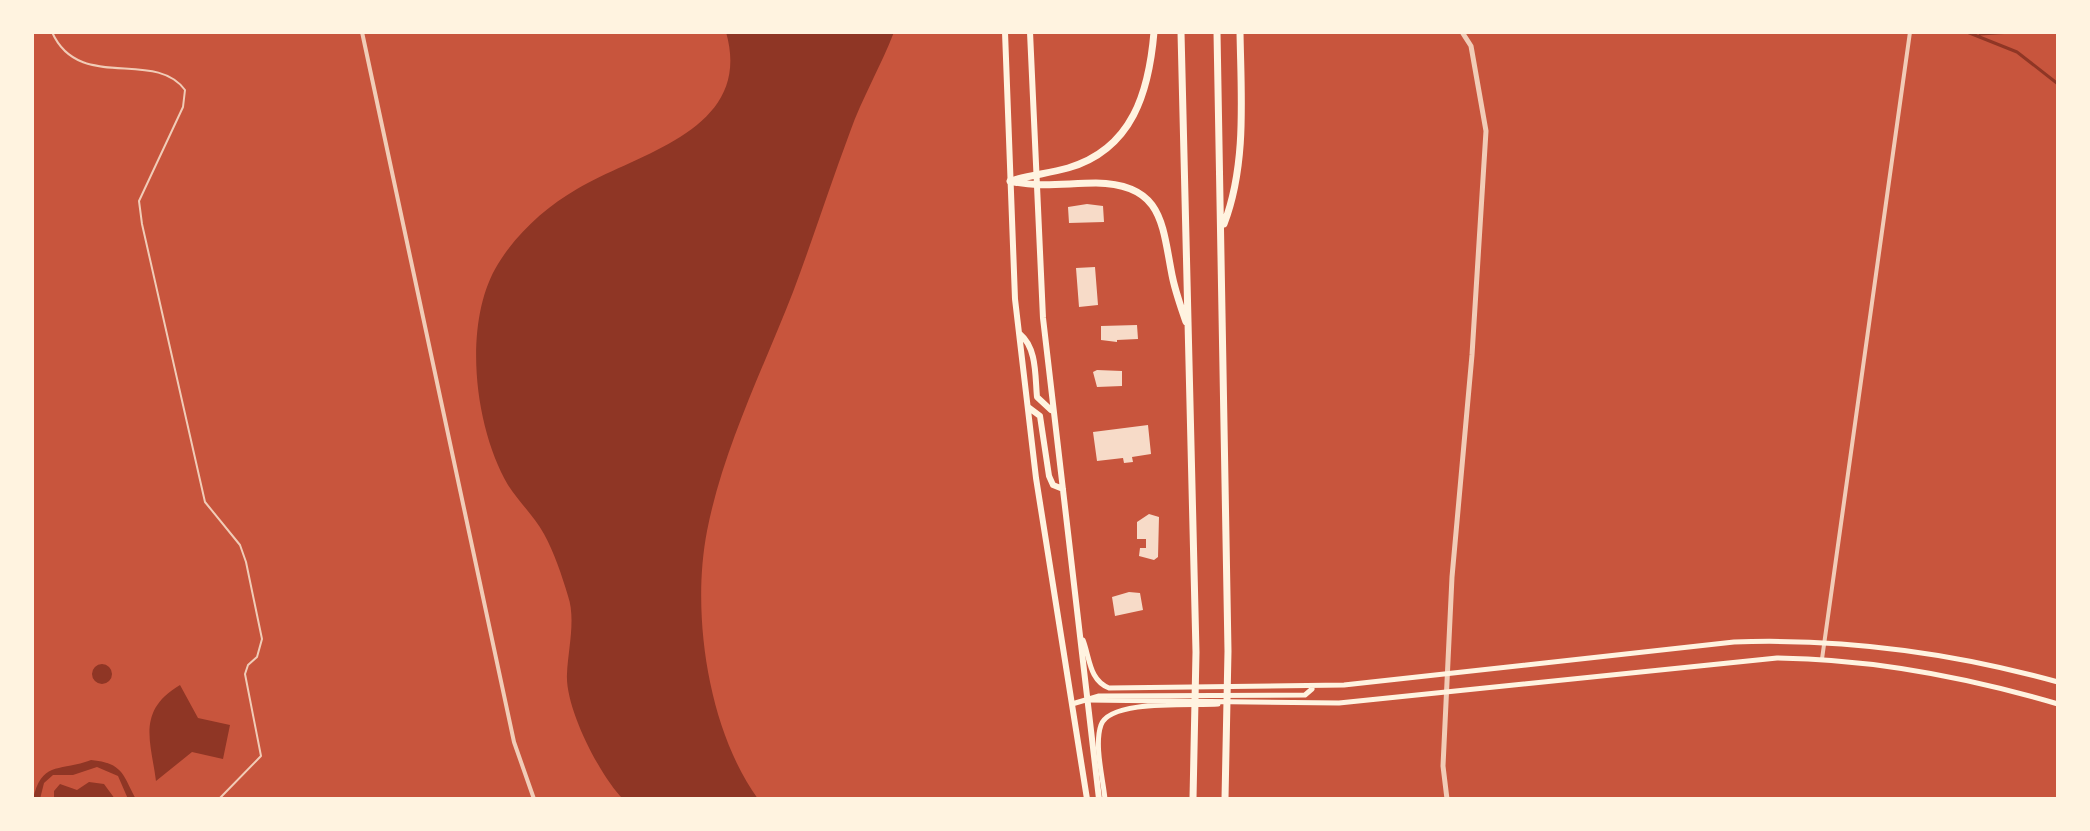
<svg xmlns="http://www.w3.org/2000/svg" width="2090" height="831" viewBox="0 0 2090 831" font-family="'Archivo Narrow',sans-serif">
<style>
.water{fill:#8f3625}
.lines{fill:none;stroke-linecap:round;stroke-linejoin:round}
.stream{stroke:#8f3625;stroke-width:3}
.building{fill:#f7dbc8}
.service{stroke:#f1ccb7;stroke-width:2}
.minor{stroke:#f1ccb7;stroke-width:4}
.tertiary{stroke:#f1ccb7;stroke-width:5}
.secondary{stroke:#fff3e0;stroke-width:5}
.primary{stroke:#fff3e0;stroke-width:6}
.motorway{stroke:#fff3e0;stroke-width:7}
</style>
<rect width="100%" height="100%" fill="#c8553d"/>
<path class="water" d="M726 32H894C881 66 862 98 850 132 830 185 813 239 793 292 763 369 723 449 707 531 691 614 708 730 758 799H623C600 776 565 708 567 674 568 650 576 619 568 596 562 576 554 552 544 534 534 516 519 502 508 485 474 427 462 322 498 264 517 233 546 207 577 189 640 152 754 130 726 32Z
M92 674a10 10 0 1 1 20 0a10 10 0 1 1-20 0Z
M180 685 198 718 230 725 223 759 192 752 156 781C151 742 136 711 180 685Z
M91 760C124 763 123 776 136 799H128L118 776 97 767 73 775H53L44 783 40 799H33C42 760 60 772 91 760Z
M89 782 104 784 115 799 54 797V791L60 784 77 790Z"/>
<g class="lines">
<path class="stream" d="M1967 32 2017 52 2058 84
M1980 34 2012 32"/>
</g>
<path class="building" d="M1087 204 1103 206 1104 222 1069 223 1068 207Z
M1095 267 1098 305 1079 307 1076 268Z
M1137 325 1138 339 1117 340V342L1101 340V326Z
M1097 370 1122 371V386L1097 387 1093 372Z
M1148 425 1151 454 1132 457 1133 462 1124 463 1123 458 1097 461 1093 432Z
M1149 514 1159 517 1158 557 1154 560 1139 556 1140 548H1146V539H1137V522Z
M1129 592 1140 593 1143 610 1115 616 1112 597Z"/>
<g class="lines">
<path class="service" d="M52 32C79 93 154 48 185 90L183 107 139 201 142 224 205 502 240 545 246 562 262 639 257 657 248 665 245 674 261 756 219 799"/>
<path class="minor" d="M362 32 514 742 534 799
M1822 659 1910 32"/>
<path class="tertiary" d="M1447 799 1443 766 1452 577 1472 355 1486 131 1471 46 1462 32"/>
<path class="secondary" d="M1083 640C1090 658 1089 680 1109 688L1344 685 1734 642C1846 638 1950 652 2058 682
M1087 700 1339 703 1777 658C1874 659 1966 677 2058 704
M1072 704 1099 696 1305 695 1312 689
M1105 799C1103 778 1094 745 1101 725 1110 699 1192 706 1218 704"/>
<path class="primary" d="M1005 32 1015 299 1036 478 1087 799
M1030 32 1043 318 1099 799
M1020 334C1037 348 1035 376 1037 397L1051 410
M1028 407 1040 416 1049 476 1053 485 1063 489"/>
<path class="motorway" d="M1181 32 1196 652 1193 799
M1217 32 1228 651 1225 799
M1014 180C1032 175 1050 173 1068 168 1133 149 1149 91 1154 32
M1010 181C1039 188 1066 183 1096 183 1163 184 1162 224 1172 275 1175 291 1181 307 1186 322
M1224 224C1247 164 1241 95 1240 32"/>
</g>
<rect width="2090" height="831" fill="none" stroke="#fff3e0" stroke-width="68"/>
</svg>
